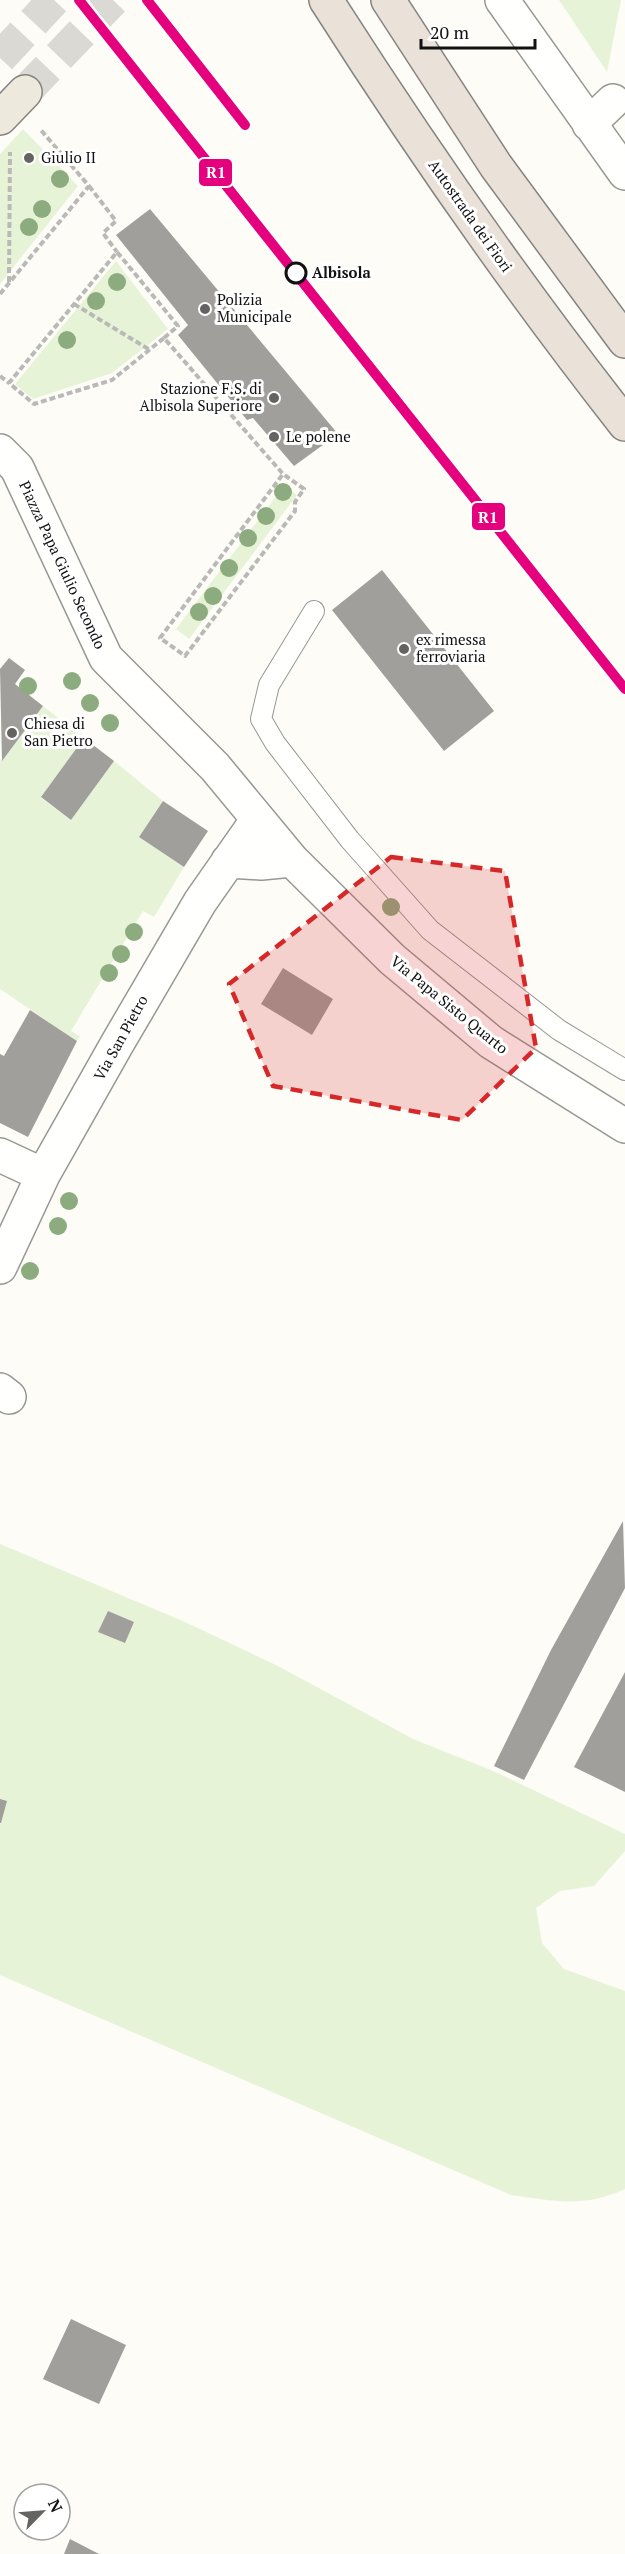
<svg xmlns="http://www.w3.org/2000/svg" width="625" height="2554" viewBox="0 0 625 2554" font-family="'PT Serif',serif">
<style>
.green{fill:#e7f3d7}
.building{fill:#a19f9c}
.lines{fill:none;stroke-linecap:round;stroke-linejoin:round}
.primary-tunnel{stroke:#dad9d4;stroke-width:33;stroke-dasharray:33 16;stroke-linecap:butt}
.service-casing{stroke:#979795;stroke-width:22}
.minor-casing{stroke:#979795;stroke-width:36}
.primary-casing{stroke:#858482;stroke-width:36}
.motorway-casing{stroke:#858482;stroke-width:36}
.path{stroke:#b9b9b8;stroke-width:4;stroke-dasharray:6 3;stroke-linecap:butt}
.service{stroke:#fffffe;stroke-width:20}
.minor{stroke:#fffffe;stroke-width:33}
.primary{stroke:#ede9dc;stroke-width:33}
.motorway{stroke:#eae1d8;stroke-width:33}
.rail-1-casing{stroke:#fff;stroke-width:15}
.rail-1{stroke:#e5007d;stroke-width:10}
.tree{fill:#8cac80}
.marked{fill:#d62828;fill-opacity:0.2;stroke:#d62828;stroke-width:4.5;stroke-dasharray:12 8;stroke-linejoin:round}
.poi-dot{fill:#646362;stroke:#fff;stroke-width:2}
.stop-dot{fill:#fff;stroke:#111;stroke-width:3}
.labels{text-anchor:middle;stroke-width:6;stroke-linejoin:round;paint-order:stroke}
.poi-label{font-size:15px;fill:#111;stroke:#fff;text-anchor:start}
.street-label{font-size:15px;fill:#111;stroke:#fff}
.stop-label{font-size:15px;font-weight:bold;fill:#111;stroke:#fff;text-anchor:start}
.line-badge{stroke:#fff;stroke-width:2}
.badge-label{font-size:16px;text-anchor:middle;font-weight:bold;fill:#fff}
</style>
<rect width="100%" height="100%" fill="#fdfcf7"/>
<path class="green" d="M559 0H621L607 72Z
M23 129 78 186 0 284V154Z
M116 261 168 329 112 373 33 399 15 384Z
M284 486 297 495 189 639 176 629Z
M43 706 84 738 41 798 71 820 114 761 163 801 139 837 184 867 154 917 143 911 71 1031 80 1036 77 1041 0 989V759L2 760Z
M0 1544 185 1622 278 1666 413 1739 491 1770 625 1834V1851L594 1886 560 1891 536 1908 542 1943 564 1969 625 1991V2189C584 2208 554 2201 511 2195L0 1975Z"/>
<path class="building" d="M150 209 338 434 294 466 253 418 247 420 178 335 188 325 116 235Z
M382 570 494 711 444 751 332 610Z
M9 658 25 670 15 684 43 706 2 761 0 669Z
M84 738 114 761 71 820 41 797Z
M163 801 208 831 184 867 139 837Z
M283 968 333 999 312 1035 261 1004Z
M30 1010 77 1041 28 1137 0 1123V1054L4 1056Z
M623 1521 625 1588 524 1780 494 1766 551 1650Z
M108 1611 134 1622 125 1643 98 1632Z
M625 1672V1792L574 1767Z
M0 1799 7 1801 1 1823H0Z
M71 2319 126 2345 99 2404 43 2379Z
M70 2539 99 2554H64Z"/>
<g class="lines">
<path class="primary-tunnel" d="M0 58 54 0
M25 92 113 0"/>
<defs>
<path id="service" d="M314 611 269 685 261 719 275 743 350 840 430 930 559 1030 625 1070"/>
<path id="minor" d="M502 0 625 173
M589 124 613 101
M0 451 17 468 106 658 215 767 292 860 392 959 491 1042 625 1126
M228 861 261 863 292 860
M0 1155 43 1175
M0 1267 43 1175 117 1044 200 902 258 819
M0 1390 9 1397"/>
<path id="primary" d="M0 118 25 92"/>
<path id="motorway" d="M326 0C419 146 518 288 625 424
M388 0 496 166 625 341"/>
</defs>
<use href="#service" class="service-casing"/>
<use href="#minor" class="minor-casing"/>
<use href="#primary" class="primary-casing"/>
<use href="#motorway" class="motorway-casing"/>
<path class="path" d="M89 186 116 221 103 233 117 252
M9 282 10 152
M0 294 89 186 40 129
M74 304 150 350
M164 338 178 326 117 252 9 383 34 404 112 380 164 338 283 474 304 489 295 502V511L185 656 160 638 283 474
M0 376 9 383"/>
<use href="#service" class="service"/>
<use href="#minor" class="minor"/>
<use href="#primary" class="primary"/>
<use href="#motorway" class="motorway"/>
<defs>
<path id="rail-1" d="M79 0 625 689
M147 0 245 125"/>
</defs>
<use href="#rail-1" class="rail-1-casing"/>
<use href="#rail-1" class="rail-1"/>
</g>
<g class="tree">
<circle cx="60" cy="179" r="9"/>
<circle cx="42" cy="209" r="9"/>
<circle cx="29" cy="227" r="9"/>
<circle cx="117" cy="282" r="9"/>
<circle cx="96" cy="301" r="9"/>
<circle cx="67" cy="340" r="9"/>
<circle cx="283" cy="492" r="9"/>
<circle cx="266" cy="516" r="9"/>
<circle cx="248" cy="538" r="9"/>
<circle cx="229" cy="568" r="9"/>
<circle cx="213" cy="596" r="9"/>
<circle cx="199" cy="612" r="9"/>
<circle cx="72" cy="681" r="9"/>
<circle cx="28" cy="686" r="9"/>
<circle cx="90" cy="703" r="9"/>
<circle cx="110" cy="723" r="9"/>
<circle cx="391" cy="907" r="9"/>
<circle cx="134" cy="932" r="9"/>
<circle cx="121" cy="954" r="9"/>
<circle cx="109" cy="973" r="9"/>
<circle cx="69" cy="1201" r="9"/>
<circle cx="58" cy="1226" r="9"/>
<circle cx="30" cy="1271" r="9"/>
</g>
<path class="marked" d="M391 857 505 871 536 1048 462 1120 273 1086 229 984Z"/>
<g class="poi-dot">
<circle cx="29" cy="158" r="6"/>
<circle cx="205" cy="309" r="6"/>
<circle cx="274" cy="398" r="6"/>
<circle cx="274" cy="437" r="6"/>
<circle cx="404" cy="649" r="6"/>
<circle cx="12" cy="733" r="6"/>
</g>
<circle class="stop-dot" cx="296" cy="273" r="10"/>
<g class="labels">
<g class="poi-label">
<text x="41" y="163">Giulio II</text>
<text x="217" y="305">Polizia<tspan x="217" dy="17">Municipale</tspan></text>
<text x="262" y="394" text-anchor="end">Stazione F.S. di<tspan x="262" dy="17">Albisola Superiore</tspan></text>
<text x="286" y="442">Le polene</text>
<text x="416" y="645">ex rimessa<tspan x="416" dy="17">ferroviaria</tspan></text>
<text x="24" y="729">Chiesa di<tspan x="24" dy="17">San Pietro</tspan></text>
</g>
<g class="street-label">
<text transform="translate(470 216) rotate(55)" y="5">Autostrada dei Fiori</text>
<text transform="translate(62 565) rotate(65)" y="5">Piazza Papa Giulio Secondo</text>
<text transform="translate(449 1005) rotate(39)" y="5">Via Papa Sisto Quarto</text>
<text transform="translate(121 1038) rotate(-61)" y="5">Via San Pietro</text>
</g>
<g class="stop-label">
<text x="312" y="278">Albisola</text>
</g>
</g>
<g class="line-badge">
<rect x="198" y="158" width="35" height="29" rx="6" fill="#e5007d"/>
<rect x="471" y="502" width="35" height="29" rx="6" fill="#e5007d"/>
</g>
<g class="badge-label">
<text x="216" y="178">R1</text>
<text x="488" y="523">R1</text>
</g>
<g transform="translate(42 2512) rotate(65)"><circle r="28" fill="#ffffff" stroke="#a0a0a0" stroke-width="1.5"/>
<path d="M0-4.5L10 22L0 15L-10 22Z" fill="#646362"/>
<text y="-9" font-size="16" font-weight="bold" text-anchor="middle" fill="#111111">N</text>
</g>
<path d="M421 39v9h114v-9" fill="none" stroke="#111111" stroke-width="3"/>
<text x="430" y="39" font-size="18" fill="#111111" stroke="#ffffff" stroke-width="4.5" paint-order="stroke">20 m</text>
</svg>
